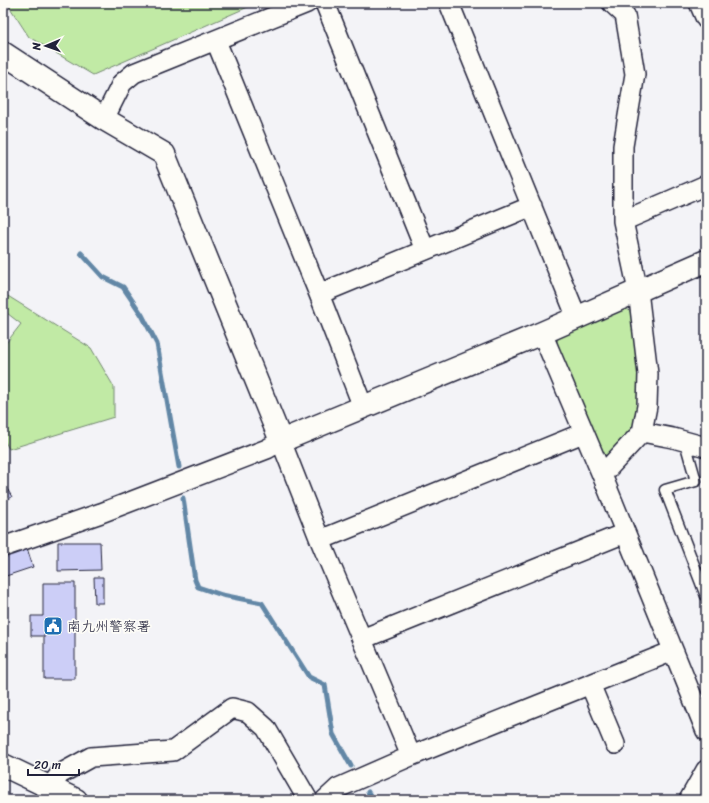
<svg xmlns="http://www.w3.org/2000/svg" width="709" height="803" viewBox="0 0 709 803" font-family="Sriracha,'Klee One',sans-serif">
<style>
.green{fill:#c1eaa5;stroke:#728670}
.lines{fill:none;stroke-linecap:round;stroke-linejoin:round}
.stream{stroke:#6287a6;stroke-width:5}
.building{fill:#cccef7;stroke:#22223b}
.lane-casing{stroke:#22223b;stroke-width:13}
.street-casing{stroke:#22223b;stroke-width:22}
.secondary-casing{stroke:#22223b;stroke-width:25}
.primary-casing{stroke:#22223b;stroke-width:25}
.lane{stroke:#fdfcf7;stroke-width:10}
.street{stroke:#fdfcf7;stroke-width:19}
.secondary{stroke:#fdfcf7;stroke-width:22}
.primary{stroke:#fdfcf7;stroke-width:22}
.labels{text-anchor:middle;stroke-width:3.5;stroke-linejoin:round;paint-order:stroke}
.poi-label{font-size:14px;fill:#22223b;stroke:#fdfcf7;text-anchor:start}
</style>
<rect width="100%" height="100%" fill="#f3f3f7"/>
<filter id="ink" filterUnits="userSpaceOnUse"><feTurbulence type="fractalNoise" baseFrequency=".025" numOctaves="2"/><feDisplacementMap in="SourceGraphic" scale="8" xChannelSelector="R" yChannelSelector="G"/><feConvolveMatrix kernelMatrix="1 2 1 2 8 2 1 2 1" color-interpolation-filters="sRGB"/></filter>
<g filter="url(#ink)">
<path class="green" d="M7 3H257L93 75 29 37Z
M3 293 91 348 114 387V417L9 449 3 438V347L21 324 3 310Z
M625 307 635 316 642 403 634 425 607 459 602 454 556 346 559 334Z"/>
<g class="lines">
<path class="stream" d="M81 253 103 277 123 287 142 315 157 344 179 467
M183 498 195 580 198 587 222 595 262 603 309 677 325 685 333 734 351 766
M368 792 373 800"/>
</g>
<path class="building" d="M3 482 12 497 3 502Z
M58 542H100L101 570 58 571Z
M27 548 33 567 3 577V556Z
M94 577H103V603H95Z
M43 583H75V679H44V636H31V616H43Z"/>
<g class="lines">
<defs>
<path id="lane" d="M685 442 696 481 665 490 706 596"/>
<path id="street" d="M325 3 425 250
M449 3 577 318
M699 3 706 19
M216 41 319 294 363 407
M104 119 122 83 134 73 307 3
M623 221 706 185
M319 294 532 206
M542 333 602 475 706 731
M642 432 673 438 706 447
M602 475 642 432 647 406 648 374 638 291 623 221V146L635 74 625 15 612 3
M320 540 583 433
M3 547 101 513 267 449 281 441 320 540 411 756
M362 639 625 533
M590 684 615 744
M50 787 60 774 91 757 173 751 232 708 248 712 266 728 308 800
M325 800 338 788 411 756 673 651
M689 800 706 770"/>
<path id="secondary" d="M3 53 104 119 164 154 281 441 542 333 706 261"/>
<path id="primary" d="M3 765 76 800"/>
</defs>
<use href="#lane" class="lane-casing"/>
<use href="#street" class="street-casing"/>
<use href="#secondary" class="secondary-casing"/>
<use href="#primary" class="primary-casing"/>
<use href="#lane" class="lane"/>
<use href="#street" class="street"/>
<use href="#secondary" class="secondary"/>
<use href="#primary" class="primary"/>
</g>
</g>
<defs>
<symbol id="civic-square" viewBox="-11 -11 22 22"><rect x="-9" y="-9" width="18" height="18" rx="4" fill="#1f6fb2" stroke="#fdfcf7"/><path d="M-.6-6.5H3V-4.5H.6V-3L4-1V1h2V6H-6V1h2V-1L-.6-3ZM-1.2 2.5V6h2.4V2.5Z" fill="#fff"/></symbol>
</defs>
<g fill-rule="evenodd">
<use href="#civic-square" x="42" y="615" width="22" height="22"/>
</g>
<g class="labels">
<g class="poi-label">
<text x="67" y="631">南九州警察署</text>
</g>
</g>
<rect width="709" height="803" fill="none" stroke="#fdfcf7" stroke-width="16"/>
<rect x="8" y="8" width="693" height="787" fill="none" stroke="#22223b" stroke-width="1.5" filter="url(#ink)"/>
<g transform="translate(46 46) rotate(268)" stroke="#fdfcf7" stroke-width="3" paint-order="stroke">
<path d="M0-3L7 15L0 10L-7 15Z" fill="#22223b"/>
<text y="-6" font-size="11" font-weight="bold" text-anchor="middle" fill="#22223b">N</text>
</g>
<path d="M28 769v6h51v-6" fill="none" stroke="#22223b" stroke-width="2"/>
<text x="34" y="769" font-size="12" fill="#22223b" stroke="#fdfcf7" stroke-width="3" paint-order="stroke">20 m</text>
</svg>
